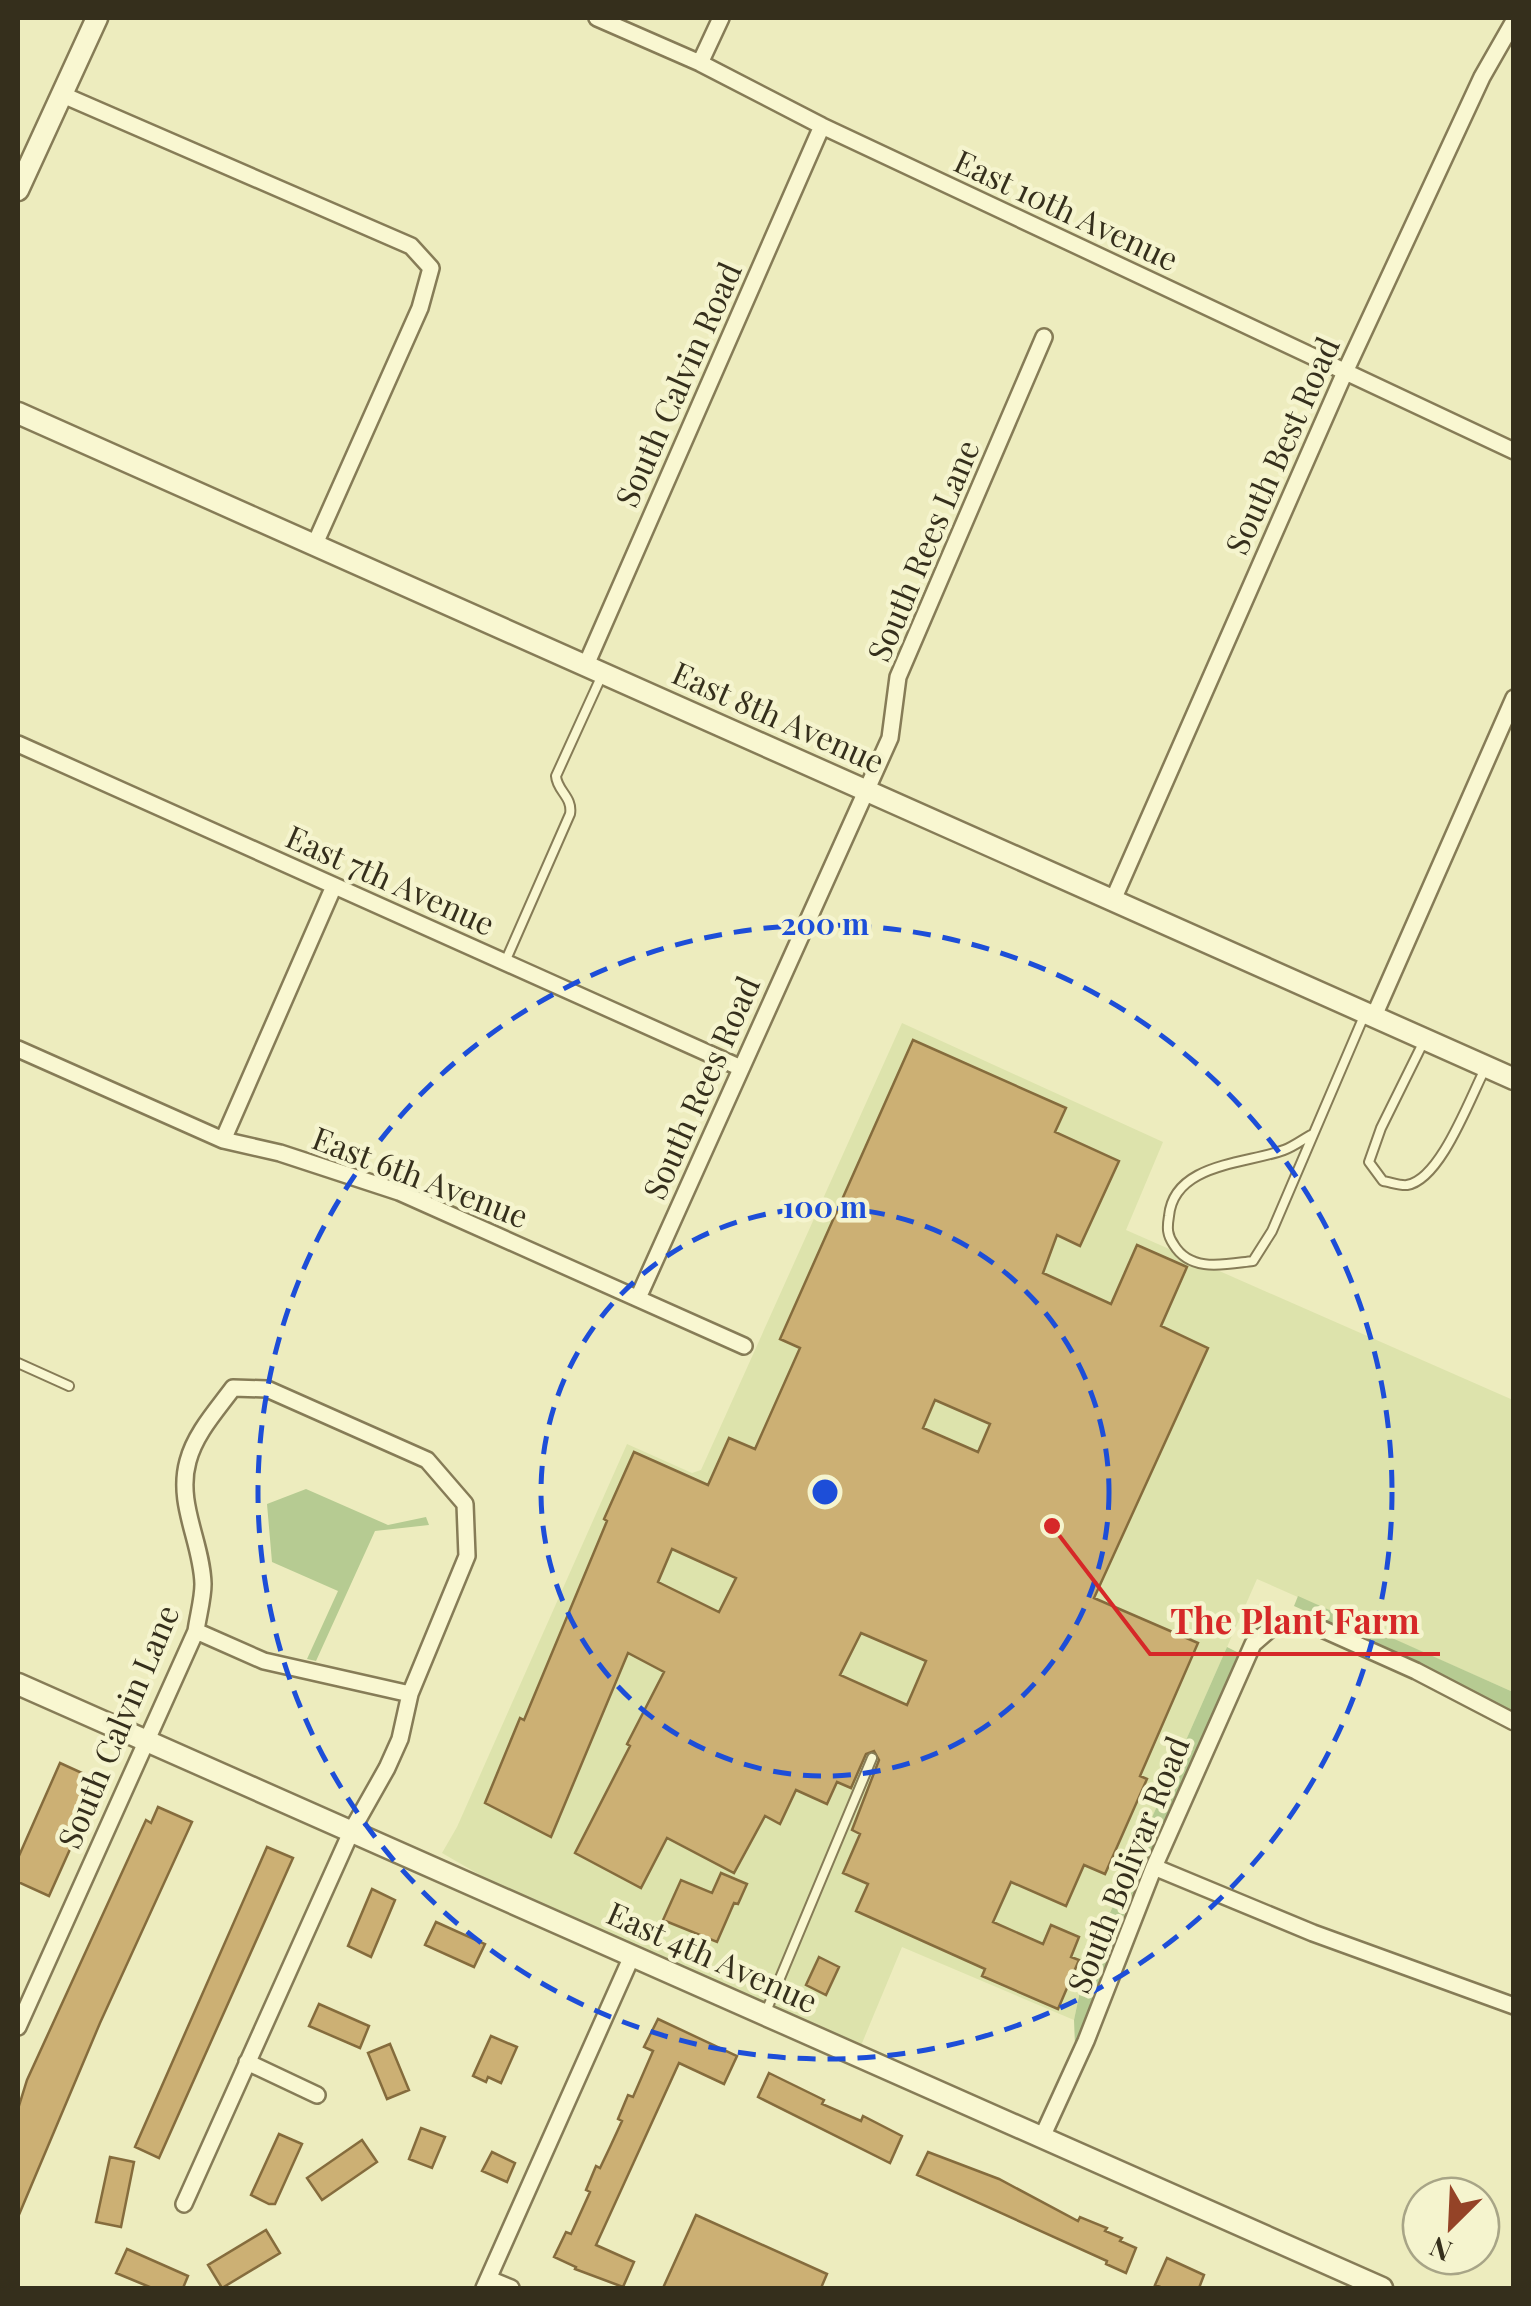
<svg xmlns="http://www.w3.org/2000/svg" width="1531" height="2306" viewBox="0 0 1531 2306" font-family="'Playfair Display',serif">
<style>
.farmland{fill:#dde3ac}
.green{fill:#b6cb92}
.building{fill:#ccb074;stroke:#856c3d;stroke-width:2.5;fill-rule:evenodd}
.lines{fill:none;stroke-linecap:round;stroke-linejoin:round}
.service-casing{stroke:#867c57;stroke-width:12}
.minor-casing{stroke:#867c57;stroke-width:20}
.tertiary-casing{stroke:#867c57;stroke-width:25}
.service{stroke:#f9f7d1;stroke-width:8}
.minor{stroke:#f9f7d1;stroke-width:15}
.tertiary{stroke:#f9f7d1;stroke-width:20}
.ring{fill:none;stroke:#1d4ed8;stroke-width:5;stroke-dasharray:18 12}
.labels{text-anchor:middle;stroke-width:9;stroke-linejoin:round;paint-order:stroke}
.street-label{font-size:32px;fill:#352f1c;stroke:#f5f4ce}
.centre{fill:#1d4ed8;stroke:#f5f4ce;stroke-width:5}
.ring-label{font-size:30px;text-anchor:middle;font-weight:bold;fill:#1d4ed8;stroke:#f5f4ce;stroke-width:9;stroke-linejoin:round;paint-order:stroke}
.leader{fill:none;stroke:#d62828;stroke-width:4}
.callout-dot{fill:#d62828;stroke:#f5f4ce;stroke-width:4}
.callout-label{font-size:35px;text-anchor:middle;font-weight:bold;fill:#d62828;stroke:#f5f4ce;stroke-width:9;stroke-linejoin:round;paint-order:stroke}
</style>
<rect width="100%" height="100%" fill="#edecbe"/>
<path class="farmland" d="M902 1023 1163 1142 1126 1230 1513 1400V1692L1257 1579 1084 1972 1074 2020 902 1947 860 2048 508 1891 442 1853 457 1827 627 1444 692 1473 701 1470Z"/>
<path class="green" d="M306 1489 388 1525 426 1517 429 1525 375 1531 316 1661 307 1659 338 1591 272 1562 267 1504Z
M1298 1596 1513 1692V1714L1403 1655 1294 1606Z
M1227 1647 1239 1653 1129 1902 1075 2045 1074 2020 1084 1972Z"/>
<path class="building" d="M913 1040 1066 1108 1055 1132 1119 1161 1080 1246 1057 1235 1043 1273 1111 1304 1137 1245 1187 1267 1161 1326 1208 1348 1094 1598 1198 1643 1140 1776 1147 1779 1105 1874 1084 1865 1066 1906 1011 1882 993 1922 1043 1944 1051 1925 1079 1937 1071 1957 1079 1960 1058 2009 982 1976 985 1969 856 1911 868 1884 843 1873 860 1834 852 1830 879 1760 874 1751 866 1754 851 1788 837 1782 827 1804 796 1790 780 1824 765 1816 734 1873 667 1838 641 1888 575 1853 630 1746 627 1744 664 1672 628 1653 551 1837 485 1803 520 1718 524 1720 607 1521 604 1519 634 1452 708 1485 729 1438 755 1449 800 1348 780 1339ZM935 1400 990 1424 978 1452 923 1428ZM672 1549 736 1578 719 1612 658 1582ZM861 1633 926 1661 907 1705 840 1675Z
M60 1763 95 1779 88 1796 93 1798 49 1896 18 1882V1858Z
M158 1807 192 1822 100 2023 18 2217V2109L27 2080 146 1820 151 1823Z
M267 1847 293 1858 159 2158 135 2147Z
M721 1873 747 1884 738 1904 734 1903 717 1942 663 1920 681 1880 712 1893Z
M372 1889 395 1900 371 1957 348 1946Z
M436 1922 485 1944 474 1967 425 1945Z
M819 1957 839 1967 826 1995 806 1985Z
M319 2004 369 2026 360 2048 309 2026Z
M658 2019 737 2056 724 2084 679 2063 596 2245 634 2262 623 2287 575 2269 576 2267 554 2257 566 2232 571 2234 590 2192 586 2190 596 2166 600 2168 610 2147 622 2121 618 2119 628 2095 633 2097 653 2051 644 2047Z
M491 2036 517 2047 501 2083 488 2077 486 2082 473 2076Z
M390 2044 409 2090 387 2099 368 2053Z
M769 2073 824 2100 822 2104 861 2121 863 2116 902 2136 890 2163 758 2097Z
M421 2128 445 2137 432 2168 409 2159Z
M279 2134 302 2144 275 2204H269L251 2195Z
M362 2140 377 2162 322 2200 307 2178Z
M492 2152 515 2163 507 2182 482 2171Z
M928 2152 999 2179 1078 2221 1080 2217 1107 2228 1105 2231 1122 2238 1120 2241 1136 2248 1126 2273 1106 2264 1107 2261 917 2175Z
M110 2157 134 2162 121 2227 96 2222Z
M696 2215 827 2274 821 2288H663Z
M266 2230 280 2253 222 2288 208 2265Z
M127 2249 188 2276 183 2288H152L116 2273Z
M1167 2258 1204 2275 1199 2288H1163L1155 2285Z"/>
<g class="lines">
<defs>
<path id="service" d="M505 962 570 814C573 797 557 791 556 776L602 675
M1423 1043 1381 1128 1369 1162 1383 1181C1390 1182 1401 1186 1407 1185 1441 1180 1471 1095 1486 1067
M1311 1135C1302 1140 1293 1147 1284 1150 1246 1164 1174 1163 1169 1216 1167 1228 1167 1235 1174 1245 1191 1273 1226 1264 1253 1261L1272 1231 1364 1016
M18 1363 69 1386
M765 2014 872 1758"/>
<path id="minor" d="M597 18 700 63 822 126 1514 451
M700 63 721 18
M63 95 411 246 431 268 420 308 314 546
M586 665 822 126
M18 744 741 1068
M1113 900 1345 372 1482 77 1514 21
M1374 1016 1514 698
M18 1049 223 1140 280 1153 399 1192 744 1346
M223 1140 334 886
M638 1298 890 738 898 677 1044 337
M196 1631 264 1661 410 1694
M1154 1867 1313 1933 1514 2006
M18 2027 196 1631C198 1616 203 1599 203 1584 202 1542 176 1504 188 1461 195 1434 216 1411 233 1388L267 1389 427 1460 465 1504 467 1556 410 1694 400 1739 387 1768 352 1830 184 2204
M247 2062 317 2095
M1043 2135 1086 2041 1154 1867 1253 1644 1276 1624H1311L1416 1671 1514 1722
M489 2279 511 2288
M484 2288 632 1956"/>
<path id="tertiary" d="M18 190 97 18
M18 413 1514 1079
M18 1684 1382 2288"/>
</defs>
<use href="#service" class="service-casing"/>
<use href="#minor" class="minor-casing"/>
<use href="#tertiary" class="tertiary-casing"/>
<use href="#service" class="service"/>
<use href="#minor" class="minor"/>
<use href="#tertiary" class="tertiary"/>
</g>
<g class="ring">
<circle cx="825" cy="1492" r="284"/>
<circle cx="825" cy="1492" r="567"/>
</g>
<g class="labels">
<g class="street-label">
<text transform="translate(1066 211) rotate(25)" y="11">East 10th Avenue</text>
<text transform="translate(679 385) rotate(-66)" y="11">South Calvin Road</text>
<text transform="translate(1283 446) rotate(-66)" y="11">South Best Road</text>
<text transform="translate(924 551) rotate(-67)" y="11">South Rees Lane</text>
<text transform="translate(778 718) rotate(24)" y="11">East 8th Avenue</text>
<text transform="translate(390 881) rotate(24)" y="11">East 7th Avenue</text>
<text transform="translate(702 1088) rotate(-66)" y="11">South Rees Road</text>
<text transform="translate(420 1178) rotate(21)" y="11">East 6th Avenue</text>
<text transform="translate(119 1727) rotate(-67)" y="11">South Calvin Lane</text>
<text transform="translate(1129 1865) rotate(-68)" y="11">South Bolivar Road</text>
<text transform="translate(712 1958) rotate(24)" y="11">East 4th Avenue</text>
</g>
</g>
<circle cx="825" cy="1492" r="15" class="centre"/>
<g class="ring-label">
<text x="825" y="935">200 m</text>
<text x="825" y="1218">100 m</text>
</g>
<path class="leader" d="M1052 1526L1150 1654H1440"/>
<circle class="callout-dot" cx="1052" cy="1526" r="10"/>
<g class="callout-label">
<text x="1295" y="1634">The Plant Farm</text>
</g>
<rect width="1531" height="2306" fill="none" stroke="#352f1c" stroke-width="40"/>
<g transform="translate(1451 2226) rotate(204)"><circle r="48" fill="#f5f4ce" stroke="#a8a587" stroke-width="2.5"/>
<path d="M0-8L18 38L0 25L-18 38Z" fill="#944327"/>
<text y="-15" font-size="28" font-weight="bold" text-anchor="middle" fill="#352f1c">N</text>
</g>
</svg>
